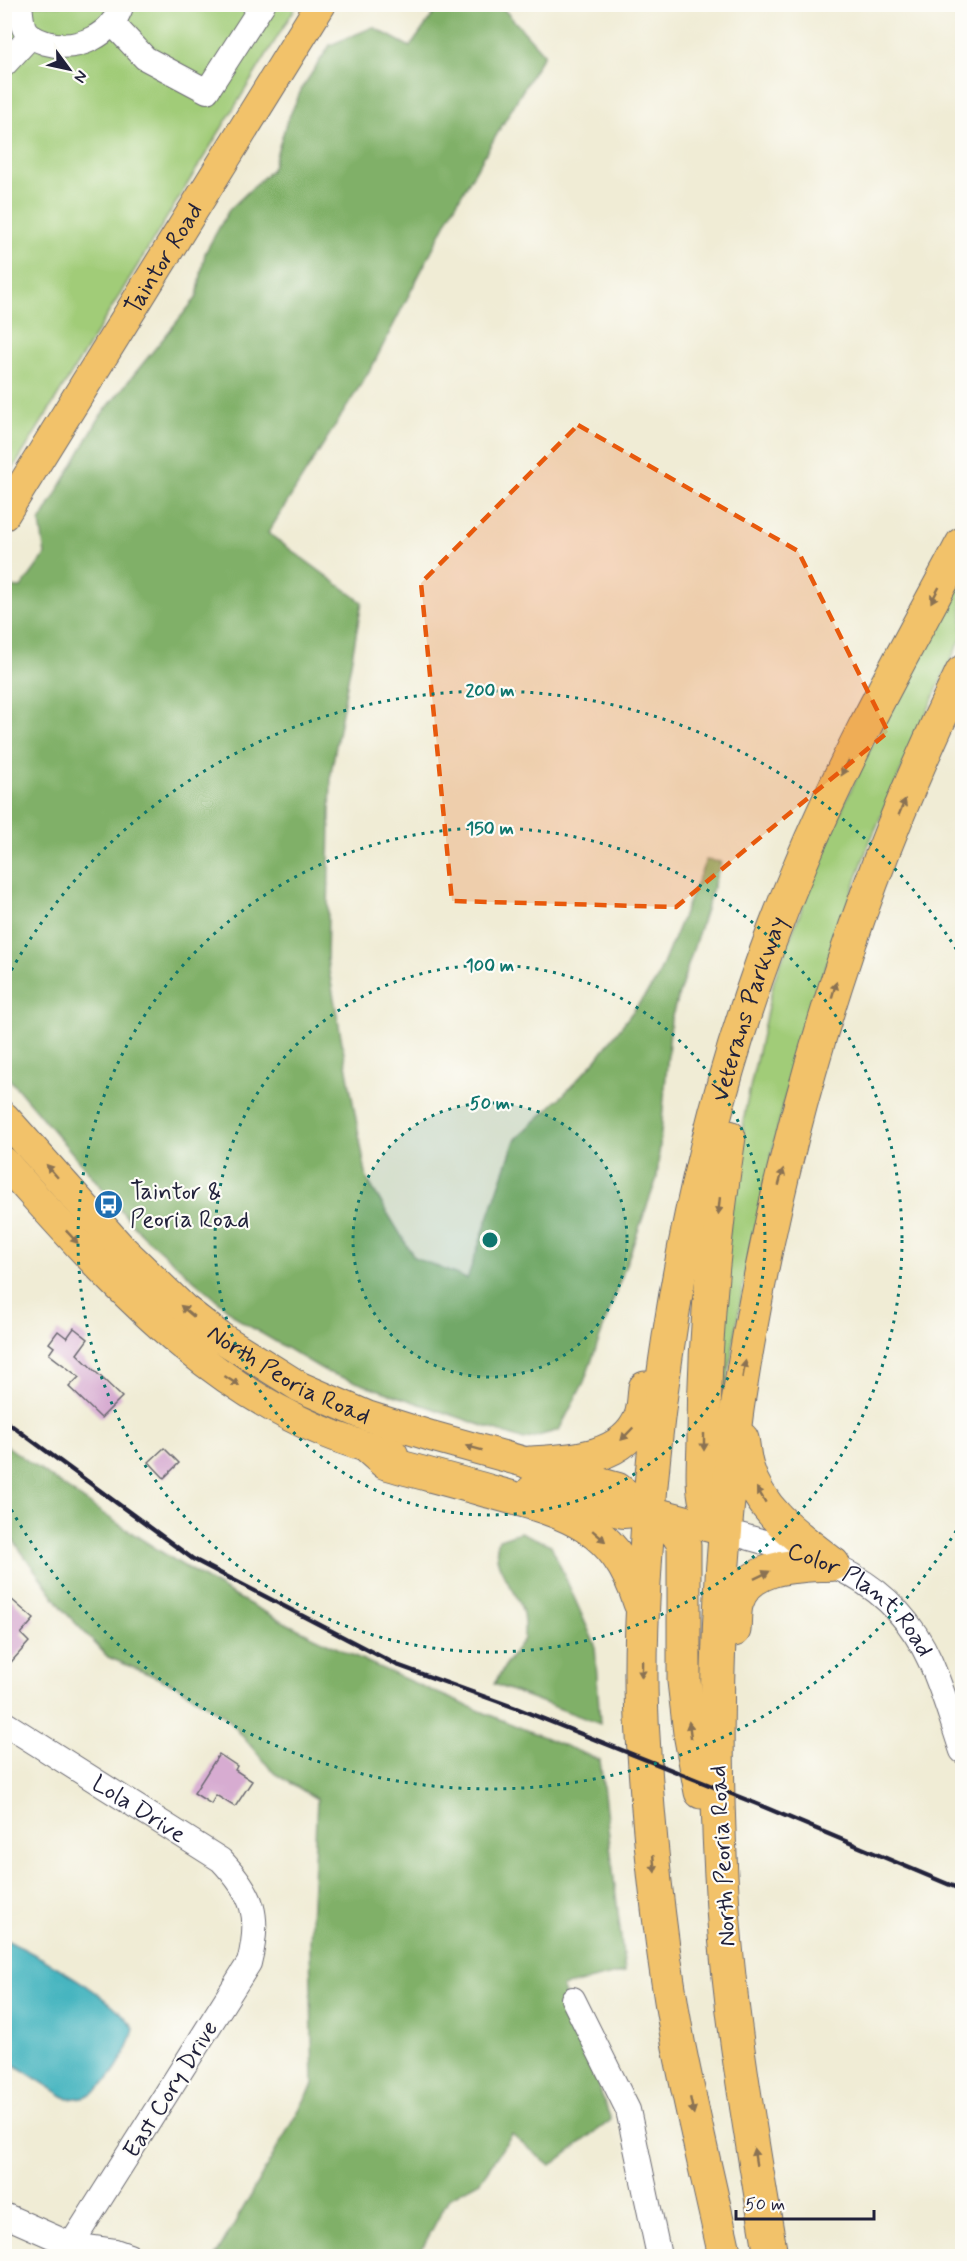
<svg xmlns="http://www.w3.org/2000/svg" width="967" height="2261" viewBox="0 0 967 2261" font-family="Mynerve,sans-serif">
<style>
.green{fill:#a1cc78;stroke:#62775a;stroke-width:1.5}
.forest{fill:#80b068;stroke:#516952;stroke-width:1.5}
.water{fill:#46b5c0;stroke:#346c7e;stroke-width:1.5}
.building{fill:#d7acd1}
.lines{fill:none;stroke-linecap:round;stroke-linejoin:round}
.minor-casing{stroke:#6a6971;stroke-width:26}
.major-casing{stroke:#6a6971;stroke-width:32}
.highway-casing{stroke:#6a6971;stroke-width:35}
.minor{stroke:#fff;stroke-width:24}
.major{stroke:#f2c26a;stroke-width:30}
.highway{stroke:#f2c26a;stroke-width:33}
.rail{stroke:#22223b;stroke-width:4.5}
.oneway{fill:#8a7252}
.marked{fill:#e8590c;fill-opacity:0.2;stroke:#e8590c;stroke-width:4.5;stroke-dasharray:12 8;stroke-linejoin:round}
.ring{fill:none;stroke:#0f766e;stroke-width:3;stroke-dasharray:3 6}
.labels{text-anchor:middle;stroke-width:4.5;stroke-linejoin:round;paint-order:stroke}
.street-label{font-size:24px;fill:#22223b;stroke:#fdfcf7}
.poi-label{font-size:24px;fill:#22223b;stroke:#fdfcf7;text-anchor:start}
.centre{fill:#0f766e;stroke:#fdfcf7;stroke-width:3}
.ring-label{font-size:18px;text-anchor:middle;font-weight:bold;fill:#0f766e;stroke:#fdfcf7;stroke-width:4.5;stroke-linejoin:round;paint-order:stroke}
</style>
<rect width="100%" height="100%" fill="#fdfcf7"/>
<filter id="ink" filterUnits="userSpaceOnUse"><feTurbulence type="fractalNoise" baseFrequency=".0167" numOctaves="2"/><feDisplacementMap in="SourceGraphic" scale="12" xChannelSelector="R" yChannelSelector="G"/><feConvolveMatrix kernelMatrix="1 2 1 2 8 2 1 2 1" color-interpolation-filters="sRGB"/></filter>
<filter id="wash" filterUnits="userSpaceOnUse"><feTurbulence type="fractalNoise" baseFrequency=".008" numOctaves="4" result="noise"/><feDisplacementMap in="SourceGraphic" scale="24" xChannelSelector="R" yChannelSelector="G"/><feGaussianBlur stdDeviation="1.35" result="paint"/><feColorMatrix in="noise" values="0 0 0 0 0 0 0 0 0 0 0 0 0 0 0 0 0 1.4 0 .05"/><feComposite in="paint" operator="in"/></filter>
<g filter="url(#wash)">
<rect width="100%" height="100%" fill="#f0ecd5"/>
<path class="green" d="M5 5H297L5 482Z
M962 577V637L943 676 868 846 816 995 798 1052 781 1114 746 1270 722 1412H714L731 1202 746 1106 774 980 833 828 867 755Z"/>
<path class="forest" d="M440 5H500L544 54 453 209 373 365 268 533 362 602 331 773 327 960 367 1179 414 1257 467 1279 515 1140 563 1095 595 1061 656 981 706 860 721 862 671 1019 657 1178 584 1382 559 1430 524 1440 327 1372 242 1322 141 1234 5 1074V587L21 588 45 555 40 522 101 415 197 297 205 253 229 210 272 169 286 124 302 88 330 45 373 27 410 47Z
M4 1444C96 1510 190 1576 292 1626 392 1676 496 1718 600 1760L625 1972 562 1987 611 2120 550 2166 512 2134 480 2181 449 2198 418 2256H216L313 2085 310 1943 317 1799 274 1773 226 1717 177 1686 108 1657 66 1613 5 1529Z
M520 1532 551 1545 595 1645 600 1724 494 1684 508 1661 524 1639C524 1630 525 1619 522 1610 516 1585 488 1566 499 1539Z"/>
<path class="water" d="M4 1939C40 1956 113 1996 134 2028 130 2050 108 2088 86 2096 81 2098 73 2098 68 2099L5 2059Z"/>
<g id="blocks">
<path class="building" d="M74 1328 88 1339 77 1354 122 1397 101 1418 69 1387 79 1377 49 1354 54 1347 49 1343 58 1331 67 1338Z
M164 1448 179 1463 164 1478 149 1462Z
M11 1599 34 1619 21 1634 29 1642 4 1670V1606Z
M219 1754 237 1766 235 1770 252 1781 235 1807 216 1795 211 1804 194 1793Z"/>
</g>
</g>
<g filter="url(#ink)">
<use href="#blocks" fill-opacity="0" stroke="#6a6971" stroke-width="1.5"/>
<g class="lines">
<defs>
<g id="minor">
<path d="M20 4C21 11 21 21 24 28 28 37 38 40 46 43 77 52 112 36 122 4"/>
<path d="M112 23 145 58 207 91 263 4"/>
<path d="M4 65 31 36"/>
<path id="s1" d="M725 1531C810 1555 890 1571 930 1661 943 1690 952 1721 962 1751"/>
<path id="s2" d="M4 1723 221 1860C254 1895 261 1916 249 1963L64 2256"/>
<path d="M573 1999 628 2110 659 2256"/>
<path d="M4 2215 72 2245 87 2256"/>
<path d="M72 2245 115 2251 129 2256"/>
</g>
<g id="major">
<path id="s3" d="M4 515 321 4"/>
<path id="s4" d="M4 1117 120 1247 184 1309 220 1337 300 1387 367 1416 431 1436 618 1488 649 1511"/>
<path d="M4 1162C113 1284 226 1416 393 1454"/>
<path d="M532 1490 623 1513 649 1511 725 1531"/>
</g>
<g id="highway">
<path d="M742 1439C744 1448 744 1458 747 1467 759 1511 799 1538 833 1564"/>
<path d="M370 1449 386 1463C422 1473 457 1482 492 1492 565 1512 615 1523 640 1603"/>
<path d="M530 1463C568 1461 625 1460 641 1416 644 1407 644 1397 645 1388"/>
<path d="M649 1511C665 1520 676 1528 684 1545V1681L690 1733 701 1792"/>
<path d="M725 1531C718 1525 711 1519 708 1510 700 1488 704 1461 704 1438 704 1337 714 1236 729 1137"/>
<path d="M734 1630C735 1621 734 1610 737 1602 749 1563 801 1566 833 1564"/>
<path id="s5" d="M725 2256C710 2187 693 2117 679 2047 660 1945 649 1840 643 1736 638 1665 643 1593 648 1522 665 1296 712 1072 801 863 847 753 906 649 962 544"/>
<path d="M771 2256C752 2141 731 2026 723 1909 714 1772 715 1637 728 1501 731 1468 733 1435 738 1403 777 1150 849 902 962 672"/>
</g>
</defs>
<use href="#minor" class="minor-casing"/>
<use href="#major" class="major-casing"/>
<use href="#highway" class="highway-casing"/>
<use href="#minor" class="minor"/>
<use href="#major" class="major"/>
<use href="#highway" class="highway"/>
<path class="rail" d="M4 1420 193 1559 397 1665 516 1708 757 1804 962 1890"/>
</g>
<defs><path id="oneway-solid" d="M-6-.8H1V-3.2L6.5 0L1 3.2V.8H-6Z" transform="scale(1.5)"/></defs>
<g class="oneway">
<use href="#oneway-solid" transform="translate(935 595) rotate(118)"/>
<use href="#oneway-solid" transform="translate(845 768) rotate(116)"/>
<use href="#oneway-solid" transform="translate(902 807) rotate(-68)"/>
<use href="#oneway-solid" transform="translate(834 990) rotate(-74)"/>
<use href="#oneway-solid" transform="translate(52 1171) rotate(-131)"/>
<use href="#oneway-solid" transform="translate(781 1177) rotate(-75)"/>
<use href="#oneway-solid" transform="translate(719 1206) rotate(96)"/>
<use href="#oneway-solid" transform="translate(72 1237) rotate(47)"/>
<use href="#oneway-solid" transform="translate(187 1311) rotate(-140)"/>
<use href="#oneway-solid" transform="translate(744 1369) rotate(-80)"/>
<use href="#oneway-solid" transform="translate(232 1381) rotate(33)"/>
<use href="#oneway-solid" transform="translate(627 1434) rotate(134)"/>
<use href="#oneway-solid" transform="translate(704 1442) rotate(90)"/>
<use href="#oneway-solid" transform="translate(474 1448) rotate(-165)"/>
<use href="#oneway-solid" transform="translate(761 1495) rotate(-121)"/>
<use href="#oneway-solid" transform="translate(599 1536) rotate(41)"/>
<use href="#oneway-solid" transform="translate(762 1575) rotate(-26)"/>
<use href="#oneway-solid" transform="translate(642 1669) rotate(91)"/>
<use href="#oneway-solid" transform="translate(690 1730) rotate(-98)"/>
<use href="#oneway-solid" transform="translate(654 1864) rotate(84)"/>
<use href="#oneway-solid" transform="translate(692 2106) rotate(78)"/>
<use href="#oneway-solid" transform="translate(755 2157) rotate(-99)"/>
</g>
</g>
<path class="marked" d="M578 425 798 551 888 732 676 907 452 901 421 583Z"/>
<circle cx="490" cy="1240" r="137" fill="#0f766e" fill-opacity=".12"/>
<g class="ring">
<circle cx="490" cy="1240" r="137"/>
<circle cx="490" cy="1240" r="275"/>
<circle cx="490" cy="1240" r="412"/>
<path d="M961 1523A550 550 0 0 1 7 1502M7 978A550 550 0 0 1 961 957"/>
</g>
<defs>
<symbol id="bus-disc" viewBox="-11 -11 22 22"><circle r="9.5" fill="#1f6fb2" stroke="#fdfcf7"/><path d="M-5-6H5V4H4V6H2V4H-2V6H-4V4H-5ZM-3.5-4V0h7V-4ZM-3.5 1.2v1.5H-2V1.2ZM2 1.2v1.5H3.5V1.2Z" fill="#fff"/></symbol>
</defs>
<g fill-rule="evenodd">
<use href="#bus-disc" x="92" y="1188" width="33" height="33"/>
</g>
<g class="labels">
<g class="street-label">
<text dy="8" stroke="none"><textPath href="#s3" startOffset="302">Taintor Road</textPath></text>
<text dy="8" stroke="none"><textPath href="#s5" startOffset="1266">Veterans Parkway</textPath></text>
<text dy="8" stroke="none"><textPath href="#s4" startOffset="388">North Peoria Road</textPath></text>
<text dy="8" stroke="none"><textPath href="#s1" startOffset="156">Color Plant Road</textPath></text>
<text dy="8" stroke="none"><textPath href="#s2" startOffset="160">Lola Drive</textPath></text>
<text transform="translate(722 1856) rotate(-93)" y="8">North Peoria Road</text>
<text transform="translate(170 2089) rotate(-58)" y="8">East Cory Drive</text>
</g>
<g class="poi-label">
<text x="130" y="1199">Taintor &amp;<tspan x="130" dy="28">Peoria Road</tspan></text>
</g>
</g>
<circle cx="490" cy="1240" r="9" class="centre"/>
<g class="ring-label">
<text x="490" y="696">200 m</text>
<text x="490" y="834">150 m</text>
<text x="490" y="971">100 m</text>
<text x="490" y="1109">50 m</text>
</g>
<rect width="967" height="2261" fill="none" stroke="#fdfcf7" stroke-width="24"/>
<g transform="translate(69 69) rotate(123)" stroke="#fdfcf7" stroke-width="4.5" paint-order="stroke">
<path d="M0-4.5L10 22L0 15L-10 22Z" fill="#22223b"/>
<text y="-9" font-size="16" font-weight="bold" text-anchor="middle" fill="#22223b">N</text>
</g>
<path d="M736 2210v9h138v-9" fill="none" stroke="#22223b" stroke-width="3"/>
<text x="745" y="2210" font-size="18" fill="#22223b" stroke="#fdfcf7" stroke-width="4.5" paint-order="stroke">50 m</text>
</svg>
